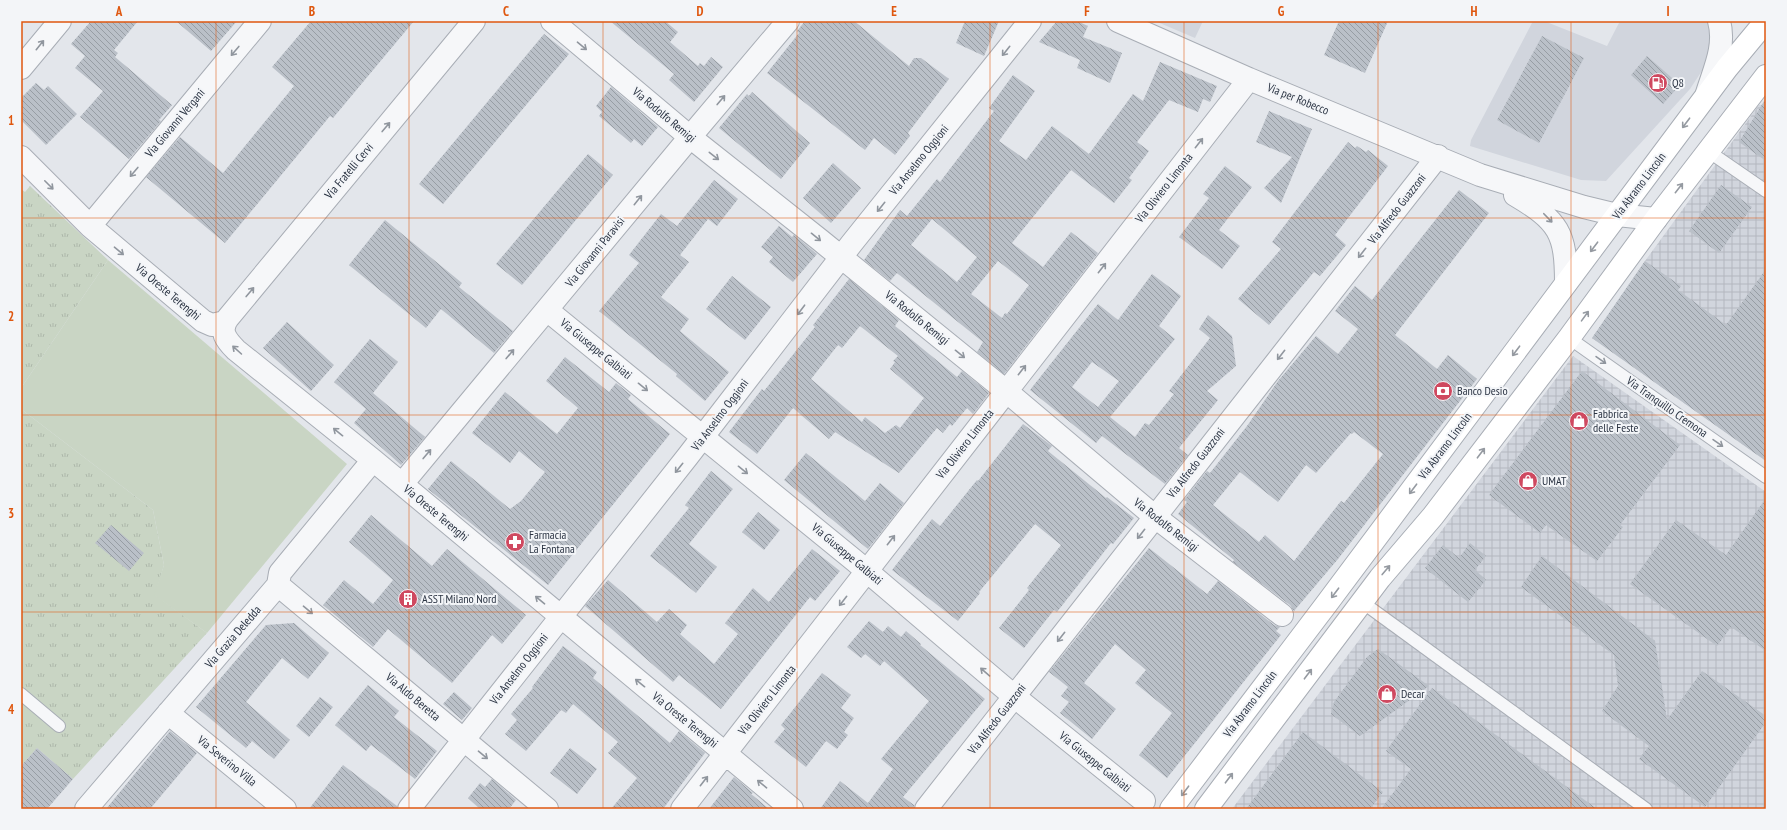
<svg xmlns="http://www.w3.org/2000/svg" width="1787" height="830" viewBox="0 0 1787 830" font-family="'PT Sans Narrow',sans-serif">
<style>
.built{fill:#d1d5dd}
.industrial{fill:url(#industrial-grid)}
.grass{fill:url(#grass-tufts)}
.park{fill:#c9d5c4}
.building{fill:url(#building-back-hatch);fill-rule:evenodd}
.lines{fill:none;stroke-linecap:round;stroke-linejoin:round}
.lane-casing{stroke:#a8adb5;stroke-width:14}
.street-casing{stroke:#a8adb5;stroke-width:24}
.secondary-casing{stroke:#a8adb5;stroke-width:24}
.lane{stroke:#f6f7f9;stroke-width:12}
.street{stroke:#f6f7f9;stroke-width:22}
.secondary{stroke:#fff;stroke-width:22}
.oneway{stroke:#90969e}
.oneway2{stroke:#959aa1}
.grid{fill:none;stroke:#df570f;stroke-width:1;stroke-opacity:0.55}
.labels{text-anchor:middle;stroke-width:4;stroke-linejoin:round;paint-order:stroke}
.poi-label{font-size:12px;fill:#2b3443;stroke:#f3f5f8;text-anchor:start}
.street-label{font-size:12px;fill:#2b3443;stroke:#f3f5f8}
.neatline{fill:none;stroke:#df570f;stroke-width:1.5}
.grid-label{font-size:13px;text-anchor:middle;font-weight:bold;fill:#df570f}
</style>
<defs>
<pattern id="industrial-grid" width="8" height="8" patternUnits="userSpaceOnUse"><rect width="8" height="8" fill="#d1d5dd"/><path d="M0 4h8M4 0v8" fill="none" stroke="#b4b7bf"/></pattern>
<pattern id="grass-tufts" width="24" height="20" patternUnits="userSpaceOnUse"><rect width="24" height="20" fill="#c9d5c4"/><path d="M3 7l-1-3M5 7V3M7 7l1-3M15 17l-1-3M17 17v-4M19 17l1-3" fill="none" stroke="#adb7aa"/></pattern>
<pattern id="building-back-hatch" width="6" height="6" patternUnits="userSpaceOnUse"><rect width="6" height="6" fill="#bac0c8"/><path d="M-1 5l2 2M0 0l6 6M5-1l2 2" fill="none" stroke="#979da4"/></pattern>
</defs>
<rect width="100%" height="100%" fill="#e3e6eb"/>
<path class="built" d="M1155 21H1203L1195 38Z
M1533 21H1544L1607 46 1620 21H1714L1715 51 1690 89 1606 181 1581 180 1470 146 1471 140Z"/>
<path class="industrial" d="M1766 104V461L1592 338 1645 261 1759 105Z
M1573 356 1766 492V809H1232Z"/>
<path class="grass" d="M30 186 108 260 21 388V189L25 192Z
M21 409 153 510 164 565 155 595 207 633 73 779 37 748 21 766Z"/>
<path class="park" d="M108 260 347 464 207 633 154 595 164 565 153 510 21 409V388Z"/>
<path class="building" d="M91 21H138L114 50 118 53 115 57 172 105 159 120 161 121 129 159 80 117 103 91 75 68 85 56 71 44Z
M176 21H237L211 51Z
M311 21H414L333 118 330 116 225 243 146 177 180 137 223 173 294 86 272 67Z
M610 21H665L678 32 670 42 698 66 700 63 704 66 711 57 723 67 694 102 669 80 674 74Z
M805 21H854L909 66 914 58H921L949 79 908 133 910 136 895 155 874 138 865 150 767 73 799 33 797 31Z
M965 21H999L984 56 956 43Z
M1057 21H1077L1088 26 1083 37 1122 53 1110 83 1077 68 1080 60 1039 42Z
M1339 21H1388L1365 73 1324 55Z
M544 34 569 54 443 204 419 184Z
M1542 36 1584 58 1539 143 1497 120Z
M1647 56 1680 85 1663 104 1631 75Z
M1160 62 1217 86 1210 102 1203 99 1198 112 1169 100 1137 142 1149 151 1129 178 1132 180 1114 203 1071 170 1012 243 1043 267 1071 232 1098 253 1004 374 977 352 983 342 897 273 890 281 864 260 900 210 907 216 937 179 940 182 994 111 989 108 1013 75 1035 91 999 141 1026 160 1052 126 1089 154 1133 94 1143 101ZM932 219 977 257 957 282 911 245ZM998 261 1029 285 1007 314 1005 313 1002 318 971 294Z
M36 83 44 90 48 86 77 114 46 145 21 120V98Z
M611 87 658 127 642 146 634 139 631 143 599 116 602 112 596 106Z
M752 92 810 143 781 179 719 128 747 94 749 96Z
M1766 98V161L1739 142Z
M1269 111 1312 129 1281 203 1264 188 1292 157 1256 142Z
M1348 142 1355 148 1357 146 1366 152 1368 150 1388 166 1335 235 1346 245 1320 276 1314 272 1269 325 1238 299 1281 249 1272 242Z
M588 154 613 175 522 285 496 264Z
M833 163 861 188 831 223 803 198Z
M1225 166 1252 187 1219 230 1240 246 1222 269 1179 237 1209 198 1203 194Z
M714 180 738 199 717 226 708 219 680 255 689 262 661 297 689 319 680 331 729 372 705 401 676 376 677 374 599 311 639 263 629 255 661 214 677 226Z
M1721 185 1752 207 1719 253 1689 231Z
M1459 190 1489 213 1395 335 1437 369 1448 355 1477 379 1338 559 1294 611 1290 605 1233 562 1234 560 1178 514 1187 502 1184 500 1207 471 1210 473 1247 426 1278 381 1316 336 1338 354 1358 329 1335 311 1355 286 1372 300ZM1354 432 1383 454 1344 503 1341 501 1294 561 1265 535 1259 542 1213 505 1240 472 1278 502 1306 465 1316 473 1351 433 1352 434Z
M385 220 462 283 459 287 513 331 494 353 441 309 426 328 349 265Z
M779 226 792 237 794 235 817 254 793 282 769 262 773 257 761 247Z
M1645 261 1681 286 1678 290 1726 325 1766 269V461L1592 338Z
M1152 274 1181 296 1159 326 1175 339 1110 417 1135 437 1145 423 1149 425 1174 394 1169 391 1210 338 1199 329 1208 315 1232 336 1236 366 1207 391 1218 400 1179 448 1188 455 1165 484 1102 436 1096 443 1030 390 1098 304 1118 320ZM1092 362 1119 381 1098 407 1072 387Z
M732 276 771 307 745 340 706 309Z
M849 279 899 320 895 326 957 377 962 371 989 393 973 414 967 408 952 426 950 424 943 433 937 428 899 473 835 432 829 439 793 408 757 454 729 432 762 389 764 391 815 327 813 325ZM860 326 898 356 893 361 895 362 890 369 924 398 900 428 896 425 885 433 865 417 862 422 811 379 838 345 842 348Z
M287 322 334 365 311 391 263 348Z
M370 339 398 362 373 393 425 437 401 465 354 423 366 409 334 382Z
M565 357 609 392 616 383 631 395 628 399 670 434 548 585 428 489 451 461 510 509 521 501 545 472 519 451 510 463 472 433 505 392 557 434 578 408 546 381Z
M1582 371 1680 445 1620 525 1623 527 1597 561 1546 525 1540 533 1489 495Z
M1023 424 1052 446 1048 451 1106 498 1107 497 1134 518 1113 544 1111 543 1057 612 1054 610 1024 648 999 628 1029 590 1027 588 1061 545 1035 524 979 592 980 593 958 621 892 570 932 519 940 526 977 480 978 481Z
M806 453 865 501 880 483 904 503 868 549 784 480Z
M711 471 733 489 689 544 717 567 696 593 650 556 689 508 685 505Z
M1766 498V651L1731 627 1717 646 1630 584 1676 520 1726 555Z
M758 512 780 530 764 550 742 532Z
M371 515 432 566 447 549 526 615 502 644 492 635 452 683 388 629 373 647 323 605 344 580 373 604 393 580 349 542Z
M111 525 144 553 129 571 95 543Z
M1470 543 1486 556 1475 570 1486 580 1468 602 1425 568 1443 545 1459 558Z
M1149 548 1207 594 1218 581 1274 625 1280 627 1276 631 1281 635 1167 778 1139 755 1172 713 1135 683 1146 670 1115 644 1084 683 1116 709 1092 739 1060 713 1069 702 1061 696 1068 687 1049 672Z
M812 549 840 571 815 601 810 597 721 709 679 675 673 682 585 606 608 580 657 622 669 609 687 625 680 634 714 664 738 634 725 623 753 588 769 602Z
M1542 556 1655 641 1667 720 1702 671 1766 716V722L1705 807 1639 759 1649 746 1602 711 1618 686 1614 655 1521 587Z
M869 621 883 632 888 626 901 637 906 631 921 644 920 645 985 699 903 797 914 805V809H820L840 781 868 803 893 769 881 759 929 701 884 661 880 666 865 654 861 658 847 647Z
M294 623 329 653 308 679 282 658 246 702 290 740 274 759 252 741 246 748 196 707 266 625Z
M563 646 597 672 593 678 670 743 679 731 705 753 663 809H611L637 778 608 753 618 742 573 704 566 713 561 710 526 751 505 734 517 720 511 714 533 688 532 687Z
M1378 649 1429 686 1360 736 1331 714 1334 702 1367 657Z
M822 673 851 695 841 708 854 718 844 732 848 735 837 749 826 741 806 767 774 742 785 729 781 725Z
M368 685 399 711 394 717 437 751 415 779 371 745 366 751 335 725Z
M1432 688 1597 809H1381L1411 769 1386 751Z
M454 692 472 708 462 720 443 704Z
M320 697 333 707 309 737 296 726Z
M170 731 197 753 150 809H106Z
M1303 732 1383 792 1370 809H1246Z
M37 748 73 779 47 809H21V766Z
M570 748 597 769 577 794 550 773Z
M343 765 397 806V809H309Z
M734 777 753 793 751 794 769 809H709Z
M492 779 516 800 509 809H480L468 798 480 783 485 787Z"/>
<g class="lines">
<defs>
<path id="lane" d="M1708 151 1766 191
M1569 338 1766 477
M1362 602 1646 809
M21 694 59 726"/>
<path id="street" d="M474 21 228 318C218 331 227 341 236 350L373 460 792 809
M552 21 690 137 820 240 1006 391 1154 516 1282 615
M1118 21 1249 79 1480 175 1584 207 1617 215 1656 219
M21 68 60 21
M1707 93C1714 70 1726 46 1719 21
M21 157 90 226 203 321 212 325 225 322
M1515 195C1559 221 1566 233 1566 283
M90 226 260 21
M547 310 855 561 1015 697 1144 801
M402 484 690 137 788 21
M278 585 547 809
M168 713 285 809
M86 809 278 585 280 573 373 460
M409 809 688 456 852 243 1030 21
M682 809 1249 79
M926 809 1438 156"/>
<path id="secondary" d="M1171 809 1325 606 1727 68 1766 21
M1206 809 1380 578 1433 516 1569 338 1656 219 1766 76"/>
</defs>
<use href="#lane" class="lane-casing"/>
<use href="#street" class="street-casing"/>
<use href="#secondary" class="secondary-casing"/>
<use href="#lane" class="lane"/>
<use href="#street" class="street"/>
<use href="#secondary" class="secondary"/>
</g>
<defs><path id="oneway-shaft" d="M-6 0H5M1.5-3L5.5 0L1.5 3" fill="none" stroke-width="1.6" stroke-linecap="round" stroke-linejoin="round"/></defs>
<g class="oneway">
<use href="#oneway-shaft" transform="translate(40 45) rotate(-51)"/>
<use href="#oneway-shaft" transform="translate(582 46) rotate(40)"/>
<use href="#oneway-shaft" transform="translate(235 51) rotate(130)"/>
<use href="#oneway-shaft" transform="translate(1006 51) rotate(129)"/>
<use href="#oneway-shaft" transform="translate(721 100) rotate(-50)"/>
<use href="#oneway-shaft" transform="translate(386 127) rotate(-50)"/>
<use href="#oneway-shaft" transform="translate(1199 143) rotate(-52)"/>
<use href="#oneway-shaft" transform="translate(714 156) rotate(38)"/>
<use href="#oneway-shaft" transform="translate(134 172) rotate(130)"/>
<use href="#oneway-shaft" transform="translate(49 185) rotate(45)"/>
<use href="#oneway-shaft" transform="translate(638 200) rotate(-51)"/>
<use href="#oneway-shaft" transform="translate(881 207) rotate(129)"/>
<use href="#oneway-shaft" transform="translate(1548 218) rotate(46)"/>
<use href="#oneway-shaft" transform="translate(816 237) rotate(39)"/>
<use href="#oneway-shaft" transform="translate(119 251) rotate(40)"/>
<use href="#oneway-shaft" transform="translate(1362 253) rotate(128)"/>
<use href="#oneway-shaft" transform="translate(1102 268) rotate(-52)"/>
<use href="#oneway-shaft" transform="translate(250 292) rotate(-50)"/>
<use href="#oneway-shaft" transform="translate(801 310) rotate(127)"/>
<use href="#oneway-shaft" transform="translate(237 350) rotate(-138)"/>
<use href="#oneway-shaft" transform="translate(510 354) rotate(-50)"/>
<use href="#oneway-shaft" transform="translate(960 354) rotate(39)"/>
<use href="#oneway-shaft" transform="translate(1281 355) rotate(128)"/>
<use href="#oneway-shaft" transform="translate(1601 360) rotate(35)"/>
<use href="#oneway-shaft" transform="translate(1022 370) rotate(-52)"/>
<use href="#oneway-shaft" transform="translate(643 387) rotate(39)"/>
<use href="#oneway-shaft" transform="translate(338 432) rotate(-141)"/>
<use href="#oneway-shaft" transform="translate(1718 443) rotate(35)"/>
<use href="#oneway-shaft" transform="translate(427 454) rotate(-50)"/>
<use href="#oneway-shaft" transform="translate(679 468) rotate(129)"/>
<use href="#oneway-shaft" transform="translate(743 470) rotate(39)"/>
<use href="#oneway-shaft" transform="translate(1141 534) rotate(128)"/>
<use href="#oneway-shaft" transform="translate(891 540) rotate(-52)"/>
<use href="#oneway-shaft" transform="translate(540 600) rotate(-140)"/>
<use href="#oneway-shaft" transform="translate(843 601) rotate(128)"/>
<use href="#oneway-shaft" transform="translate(308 610) rotate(40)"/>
<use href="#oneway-shaft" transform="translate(1061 637) rotate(128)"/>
<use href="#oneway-shaft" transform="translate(985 672) rotate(-139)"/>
<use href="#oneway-shaft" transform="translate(640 683) rotate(-141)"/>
<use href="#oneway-shaft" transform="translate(483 755) rotate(40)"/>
<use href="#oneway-shaft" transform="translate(704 781) rotate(-52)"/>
<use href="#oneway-shaft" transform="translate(762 784) rotate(-140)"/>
</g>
<g class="oneway2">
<use href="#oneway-shaft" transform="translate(1686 123) rotate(127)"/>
<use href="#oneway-shaft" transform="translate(1679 188) rotate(-52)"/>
<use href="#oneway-shaft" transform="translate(1594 247) rotate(127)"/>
<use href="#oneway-shaft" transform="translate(1585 316) rotate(-54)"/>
<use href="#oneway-shaft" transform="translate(1516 351) rotate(127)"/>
<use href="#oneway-shaft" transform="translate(1481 453) rotate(-53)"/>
<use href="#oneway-shaft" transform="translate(1413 489) rotate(127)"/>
<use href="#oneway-shaft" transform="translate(1386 570) rotate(-50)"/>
<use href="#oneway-shaft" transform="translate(1335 593) rotate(127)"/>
<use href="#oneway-shaft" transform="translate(1308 674) rotate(-53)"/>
<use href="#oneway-shaft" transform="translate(1229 778) rotate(-53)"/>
<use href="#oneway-shaft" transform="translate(1185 791) rotate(127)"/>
</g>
<path class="grid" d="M216 21V809M409 21V809M603 21V809M797 21V809M990 21V809M1184 21V809M1378 21V809M1571 21V809M21 218H1766M21 415H1766M21 612H1766"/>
<defs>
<symbol id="fuel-disc" viewBox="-11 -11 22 22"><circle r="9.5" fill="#cf4960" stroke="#f3f5f8"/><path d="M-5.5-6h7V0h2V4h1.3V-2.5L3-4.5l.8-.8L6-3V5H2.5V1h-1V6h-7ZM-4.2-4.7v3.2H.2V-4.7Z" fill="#fff"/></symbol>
<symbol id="bank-disc" viewBox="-11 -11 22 22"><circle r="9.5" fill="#cf4960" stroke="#f3f5f8"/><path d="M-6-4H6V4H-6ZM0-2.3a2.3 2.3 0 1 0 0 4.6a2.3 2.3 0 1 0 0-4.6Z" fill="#fff"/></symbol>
<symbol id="shop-disc" viewBox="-11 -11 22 22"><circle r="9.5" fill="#cf4960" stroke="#f3f5f8"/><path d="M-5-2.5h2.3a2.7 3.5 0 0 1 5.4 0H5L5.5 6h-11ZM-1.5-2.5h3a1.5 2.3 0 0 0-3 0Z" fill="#fff"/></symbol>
<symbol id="pharmacy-disc" viewBox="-11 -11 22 22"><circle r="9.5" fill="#cf4960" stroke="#f3f5f8"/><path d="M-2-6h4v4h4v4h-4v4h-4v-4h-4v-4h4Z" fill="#fff"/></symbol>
<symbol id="building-disc" viewBox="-11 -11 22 22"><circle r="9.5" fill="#cf4960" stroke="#f3f5f8"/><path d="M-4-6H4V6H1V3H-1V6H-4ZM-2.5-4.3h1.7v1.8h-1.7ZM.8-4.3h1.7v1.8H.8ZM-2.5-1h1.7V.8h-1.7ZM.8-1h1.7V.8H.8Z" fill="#fff"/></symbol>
</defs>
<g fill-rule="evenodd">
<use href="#fuel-disc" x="1647" y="72" width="22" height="22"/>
<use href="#bank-disc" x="1432" y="380" width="22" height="22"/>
<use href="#shop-disc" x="1568" y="410" width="22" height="22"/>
<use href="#shop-disc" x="1517" y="470" width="22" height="22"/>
<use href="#pharmacy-disc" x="504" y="531" width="22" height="22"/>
<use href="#building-disc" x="397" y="588" width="22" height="22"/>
<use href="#shop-disc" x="1376" y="683" width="22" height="22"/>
</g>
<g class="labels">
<g class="poi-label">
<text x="1672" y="87">Q8</text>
<text x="1457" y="395">Banco Desio</text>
<text x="1593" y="418">Fabbrica<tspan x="1593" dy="14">delle Feste</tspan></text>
<text x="1542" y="485">UMAT</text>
<text x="529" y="539">Farmacia<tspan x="529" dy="14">La Fontana</tspan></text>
<text x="422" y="603">ASST Milano Nord</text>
<text x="1401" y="698">Decar</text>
</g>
<g class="street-label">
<text transform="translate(1298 99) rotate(22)" y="4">Via per Robecco</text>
<text transform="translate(664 115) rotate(40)" y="4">Via Rodolfo Remigi</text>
<text transform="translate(175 123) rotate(-50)" y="4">Via Giovanni Vergani</text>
<text transform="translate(919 160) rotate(-51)" y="4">Via Anselmo Oggioni</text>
<text transform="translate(349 171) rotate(-50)" y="4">Via Fratelli Cervi</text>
<text transform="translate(1639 186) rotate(-53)" y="4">Via Abramo Lincoln</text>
<text transform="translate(1164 188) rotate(-52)" y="4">Via Oliviero Limonta</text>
<text transform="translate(1397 209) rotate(-52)" y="4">Via Alfredo Guazzoni</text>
<text transform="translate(595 252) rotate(-51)" y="4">Via Giovanni Paravisi</text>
<text transform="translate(168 292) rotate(40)" y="4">Via Oreste Terenghi</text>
<text transform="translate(917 318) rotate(39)" y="4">Via Rodolfo Remigi</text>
<text transform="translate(596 349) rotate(39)" y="4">Via Giuseppe Galbiati</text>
<text transform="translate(1667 407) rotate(35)" y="4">Via Tranquillo Cremona</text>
<text transform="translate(720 415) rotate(-53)" y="4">Via Anselmo Oggioni</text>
<text transform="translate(965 444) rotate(-52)" y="4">Via Oliviero Limonta</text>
<text transform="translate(1445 446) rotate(-53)" y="4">Via Abramo Lincoln</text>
<text transform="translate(1196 463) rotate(-52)" y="4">Via Alfredo Guazzoni</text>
<text transform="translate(436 513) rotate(40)" y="4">Via Oreste Terenghi</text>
<text transform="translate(1166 525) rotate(38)" y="4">Via Rodolfo Remigi</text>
<text transform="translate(847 554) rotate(40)" y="4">Via Giuseppe Galbiati</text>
<text transform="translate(233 637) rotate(-49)" y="4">Via Grazia Deledda</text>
<text transform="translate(519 669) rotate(-52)" y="4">Via Anselmo Oggioni</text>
<text transform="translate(413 697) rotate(40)" y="4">Via Aldo Beretta</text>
<text transform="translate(767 700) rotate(-52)" y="4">Via Oliviero Limonta</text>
<text transform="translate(1250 704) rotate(-53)" y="4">Via Abramo Lincoln</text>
<text transform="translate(997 719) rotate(-52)" y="4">Via Alfredo Guazzoni</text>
<text transform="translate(685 720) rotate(39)" y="4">Via Oreste Terenghi</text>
<text transform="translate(227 761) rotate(39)" y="4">Via Severino Villa</text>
<text transform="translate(1095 762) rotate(39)" y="4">Via Giuseppe Galbiati</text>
</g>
</g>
<rect width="1787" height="830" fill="none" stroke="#f3f5f8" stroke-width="44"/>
<rect x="22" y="22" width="1743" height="786" class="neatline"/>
<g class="grid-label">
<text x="119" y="16">A</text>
<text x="312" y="16">B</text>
<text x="506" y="16">C</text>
<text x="700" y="16">D</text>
<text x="894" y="16">E</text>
<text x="1087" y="16">F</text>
<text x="1281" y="16">G</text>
<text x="1474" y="16">H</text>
<text x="1668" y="16">I</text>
<text x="11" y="125">1</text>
<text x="11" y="321">2</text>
<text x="11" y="518">3</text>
<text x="11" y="714">4</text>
</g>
</svg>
